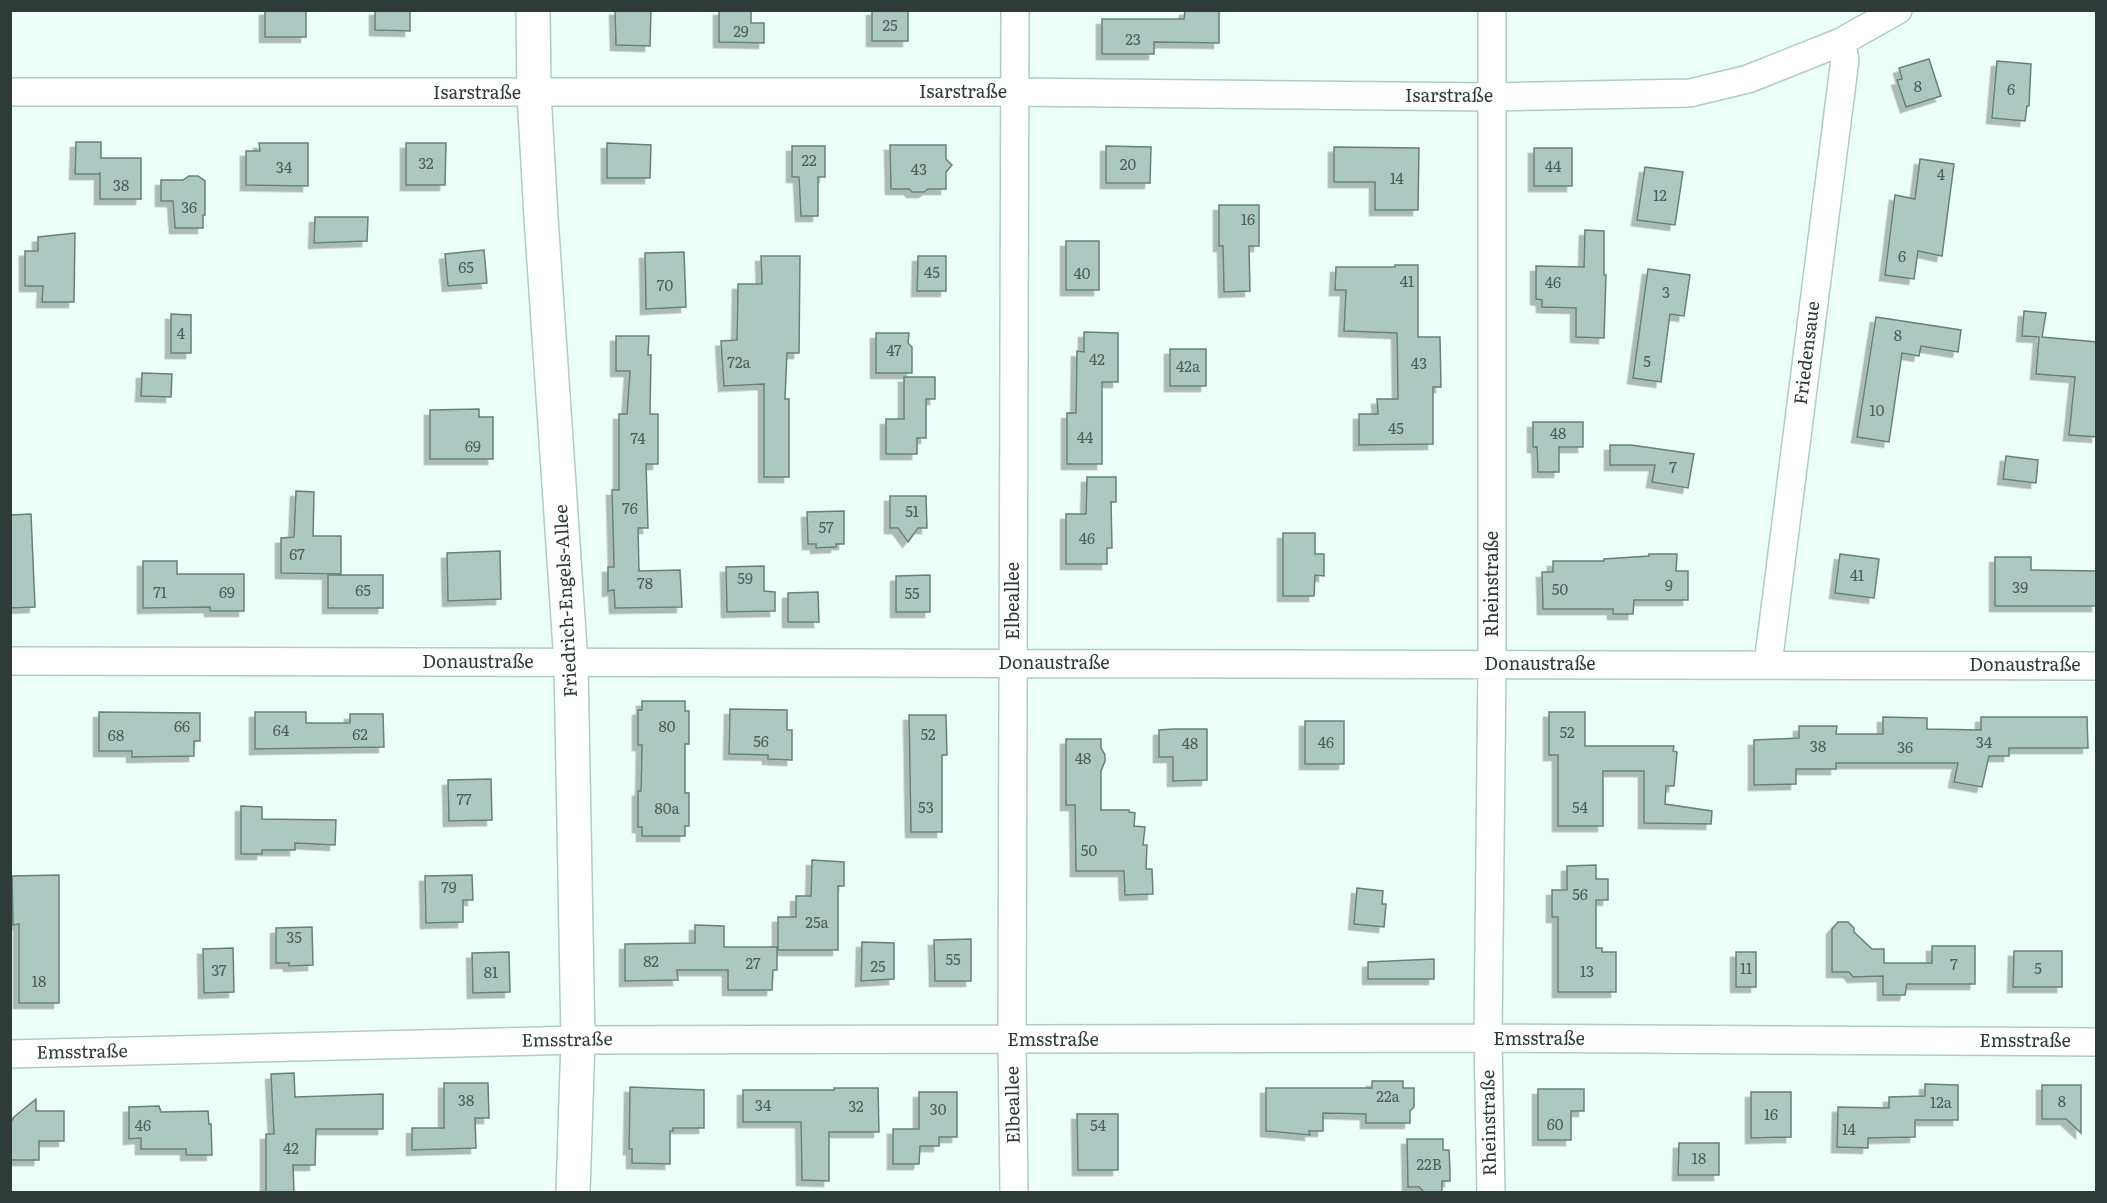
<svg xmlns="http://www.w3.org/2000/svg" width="2107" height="1203" viewBox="0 0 2107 1203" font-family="Literata,serif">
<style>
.building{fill:#abc9c1;stroke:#65827a;stroke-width:1.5;filter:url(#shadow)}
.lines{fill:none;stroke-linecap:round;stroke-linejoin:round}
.minor-casing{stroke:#aecdc4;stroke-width:30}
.tertiary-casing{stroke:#aecdc4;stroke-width:36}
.minor{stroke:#fff;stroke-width:27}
.tertiary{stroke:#fff;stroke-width:33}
.labels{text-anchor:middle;stroke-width:4.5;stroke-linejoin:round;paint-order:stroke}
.number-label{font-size:15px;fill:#4e5e5a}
.street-label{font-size:18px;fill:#2f3b38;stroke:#fff}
</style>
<defs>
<filter id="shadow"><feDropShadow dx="-5.5" dy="5.5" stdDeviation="0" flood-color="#0004"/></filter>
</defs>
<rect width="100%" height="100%" fill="#ecfff9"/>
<path class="building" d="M265 10H306V37H265Z
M375 10H410V31L375 30Z
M615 10H651L650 46 616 45Z
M719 10H751V23H764V43L719 42Z
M872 10H908V41H872Z
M1185 10H1219V43L1154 42V54H1102V19H1184Z
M1929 59 1941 96 1906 107 1897 80 1902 79 1899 68Z
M1997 61 2031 64 2029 106H2027L2025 121 1992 118Z
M76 142H101V158H141V199H100V172V174H75Z
M259 143H308V186L246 185V151H260Z
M406 143H446L445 185H406Z
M607 143 651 145 650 178H607Z
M890 145H946V159L952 165 946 172V189H928L924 192H912L909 189H891Z
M792 146H825V177H818V216H801L799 177H792Z
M1106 146 1151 147 1150 183H1106Z
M1334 147 1419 148 1418 210H1375V182H1334Z
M1534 148H1572V186H1534Z
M1920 159 1954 164 1942 256 1918 251 1914 279 1885 275 1895 195 1915 199Z
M1645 167 1683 172 1675 225 1637 220Z
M189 176H198L205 181V215H203V228H175L173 201H161V180H183Z
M1219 205H1259V246H1249L1250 291 1224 292 1223 246H1219Z
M315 217H368L367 241 314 243Z
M1585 230 1604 231V275H1606L1604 338 1576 337V308L1542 307V300L1536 299V266L1584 267Z
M75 233 74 302H42L43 286H25V251H38V237Z
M1066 241H1099V290H1066Z
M484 250 487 283 448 286 445 254Z
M684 252 686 307 646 309 645 253Z
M761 256H800L799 353H787L785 399H789V477H764V384L724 386 721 341 737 340 738 284H762Z
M918 256H946V291H917Z
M1395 265H1418V337H1440L1441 387H1433V444L1359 445V414H1378L1377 399H1398L1397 333 1344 331 1346 290H1335L1336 267H1395Z
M1648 269 1690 275 1684 316 1670 314 1661 382 1633 378Z
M2024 311 2046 313 2042 337 2097 342V437L2069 435 2075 377 2036 374 2039 337 2022 336Z
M171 314 191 315V353H171Z
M1876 317 1961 330 1958 352 1921 346 1919 356 1902 353 1889 442 1857 437Z
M1084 332 1118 333V382H1102V464H1067V413H1076L1077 351 1084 352Z
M876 333H909L908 343 912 347V373H876Z
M616 336H649L648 355H651L650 414H658V464H646L648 528H638L639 571 680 570 682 607 615 608 614 590 608 591V567H614L612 490H619V414H627L630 371H616Z
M1170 349H1206V386H1170Z
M142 373 172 374 171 397 141 396Z
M904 377H935V399H926V438H917V454H886V419H904Z
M479 409V417H493V459H430V410Z
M1533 422H1583V447H1559V472H1538L1537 447H1533Z
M1610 445H1631L1694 454 1688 488 1652 482 1655 465H1610Z
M2006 456 2038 460 2036 483 2003 479Z
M1087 477H1116V502H1111L1112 548H1107V564H1066V514H1086Z
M296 491 314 492 313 536H341V574L281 573V538L294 537Z
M890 496H926L927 528H918L908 542 898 528H890Z
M844 511V544H836V547L816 548V544H808L807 512Z
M31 514 35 607 10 608V515Z
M1283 533H1315V554H1324V576L1315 575 1314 596H1283Z
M500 551 501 599 448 601 447 553Z
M1649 554H1677L1676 571H1688V600H1634L1633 614H1613V609H1543L1542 572H1553V561H1604V559L1649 556Z
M1840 554 1879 559 1874 598 1835 593Z
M1995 557H2031V570L2097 571V606H1995Z
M143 561H177V574H244V611H210V607L143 608Z
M764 566V591L775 592V611L727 612 726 567Z
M328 575H383V608H328Z
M930 575V612H896V576Z
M818 592 819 622H788V593Z
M642 701H685V711H689V744H685V793H689V826H685V836H642V827H638V791H641L642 745H638V710H642Z
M730 709 787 710V730H792V760L768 759V755L729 754Z
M99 712 200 713V741H194V756L132 757V751H99Z
M255 712H306V723H350V714H383L384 747 255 749Z
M1549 712H1585V746H1674L1673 751 1677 752 1674 786H1666L1665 804 1712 811 1711 824 1644 823V771H1603V826H1558V755H1549Z
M909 715H946L947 755H942V832H911Z
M1883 717 1927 718V729L1981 730V717H2087L2088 748H2009V756H1989L1982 787 1954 782 1958 763H1836V769H1796V784L1754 785V740L1799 738V726H1837L1836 734H1883Z
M1305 721H1344V764H1305Z
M1173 729H1207V780L1173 781V757H1159V730Z
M1066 739H1101V748L1105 755V761L1101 771V810H1129V812L1135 813 1134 826 1145 827 1143 845H1147L1146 869H1152L1153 894 1125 895 1124 871H1076L1075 805H1066Z
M491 779 492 820 449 821 448 780Z
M241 806 262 807V819L336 820 335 845 295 843V850H262V854H241Z
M812 860 844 862V886H838V950H778V917H796V896H811Z
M1596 865V879H1608V900H1596V948H1602V952H1616V992H1558V917H1552V890H1567V866Z
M59 875V1003H19V924L13 925 12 876Z
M472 875 473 900H463V922L426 923 425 876Z
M1357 888 1383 891 1382 904H1386L1384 927 1354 924Z
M1838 922H1848L1854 928V932L1872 949H1884V963H1932V946H1975V984H1907L1905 995H1883V976L1853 977 1849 972H1832V929Z
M695 925 724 926V947H777V970H773L772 990H728V970H677L678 980 625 981V944L695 943Z
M312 927 313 965 289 966V963H276V928Z
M971 939V981H935L934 940Z
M862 942 894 943V979L861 981Z
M233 948 234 992 204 993 203 949Z
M2014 951H2062V987H2013Z
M509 952 510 992 473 993 472 953Z
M1736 952H1756V987H1736Z
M1434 959V979H1368V962Z
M294 1073 295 1097 383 1094V1129H316L315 1165H293L294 1192H266V1134H274L271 1074Z
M1372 1081H1403V1088H1414V1107L1410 1111V1123H1366V1114L1323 1113V1131H1309L1310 1135 1266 1131V1088H1372Z
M444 1083H488L489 1118H475L476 1148 412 1150V1128H444Z
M1925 1084 1958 1085V1120H1915V1137L1868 1138V1148L1837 1147 1838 1107 1889 1108V1097L1925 1096Z
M2042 1085H2081V1133L2066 1119H2042Z
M630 1087 704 1090V1128H673V1131H670V1164L632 1163V1149H629Z
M834 1088H878L879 1132H829V1181L802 1180 801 1122H743V1090H834Z
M1538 1089H1584V1111H1571V1140H1538Z
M919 1092H957V1137H939V1146H920L919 1164H893V1129H919Z
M1751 1092H1791V1137L1751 1138Z
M36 1099V1111H64V1141H39V1160H10V1124L14 1117Z
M159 1106 161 1112 208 1111 209 1124H211L212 1155H186V1149H141V1138L129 1139V1107Z
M1077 1114H1118V1170H1078Z
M1407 1139H1443V1150H1449L1450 1171V1181H1442V1192H1424L1419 1187H1408Z
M1679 1143H1719V1175H1678Z"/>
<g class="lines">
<defs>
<path id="minor" d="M10 92H1014L1492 97 1690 93 1748 79 1841 42 1898 10
M10 661 2096 666
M1768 664 1845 59 1841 42
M10 1054 578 1040 1488 1038 2096 1042
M1014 1192 1012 1040 1015 10
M1491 1192 1488 1038 1492 664V10"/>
<path id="tertiary" d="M533 10 534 93 541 217 571 663 578 1040 573 1192"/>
</defs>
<use href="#minor" class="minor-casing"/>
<use href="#tertiary" class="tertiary-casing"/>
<use href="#minor" class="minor"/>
<use href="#tertiary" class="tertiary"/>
</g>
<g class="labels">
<g class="number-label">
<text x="890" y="31">25</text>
<text x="741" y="37">29</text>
<text x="1133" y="45">23</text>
<text x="1918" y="92">8</text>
<text x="2011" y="95">6</text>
<text x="809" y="166">22</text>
<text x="426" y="169">32</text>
<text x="1128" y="170">20</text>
<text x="1553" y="172">44</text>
<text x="284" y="173">34</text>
<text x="919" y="175">43</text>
<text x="1941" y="180">4</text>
<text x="1397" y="184">14</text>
<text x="121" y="191">38</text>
<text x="1660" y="201">12</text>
<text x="189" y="213">36</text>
<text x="1248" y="225">16</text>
<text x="1902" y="262">6</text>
<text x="466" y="273">65</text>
<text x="932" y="278">45</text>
<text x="1082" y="279">40</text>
<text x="1407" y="287">41</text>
<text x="1553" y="288">46</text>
<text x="665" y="291">70</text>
<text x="1666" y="298">3</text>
<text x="181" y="339">4</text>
<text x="1898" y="341">8</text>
<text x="894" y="356">47</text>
<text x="1097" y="365">42</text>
<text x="1647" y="367">5</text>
<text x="739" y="368">72a</text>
<text x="1419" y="369">43</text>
<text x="1188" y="372">42a</text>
<text x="1877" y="416">10</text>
<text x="1396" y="434">45</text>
<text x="1558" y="439">48</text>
<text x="1085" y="443">44</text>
<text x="638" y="444">74</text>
<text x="473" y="452">69</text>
<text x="1673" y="473">7</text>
<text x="630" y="514">76</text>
<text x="912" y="517">51</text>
<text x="826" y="533">57</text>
<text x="1087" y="544">46</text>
<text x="297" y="560">67</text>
<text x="1857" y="581">41</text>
<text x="745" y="584">59</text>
<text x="645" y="589">78</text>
<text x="1669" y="591">9</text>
<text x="2020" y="593">39</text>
<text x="1560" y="595">50</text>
<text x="363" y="596">65</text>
<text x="160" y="598">71</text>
<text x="227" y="598">69</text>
<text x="912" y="599">55</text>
<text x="182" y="732">66</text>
<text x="667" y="732">80</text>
<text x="281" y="736">64</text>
<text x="1567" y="738">52</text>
<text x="360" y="740">62</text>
<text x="928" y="740">52</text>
<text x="116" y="741">68</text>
<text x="761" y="747">56</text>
<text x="1326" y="748">46</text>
<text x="1984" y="748">34</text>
<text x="1190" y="749">48</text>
<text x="1818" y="752">38</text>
<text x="1905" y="753">36</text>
<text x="1083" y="764">48</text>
<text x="464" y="805">77</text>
<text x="926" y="813">53</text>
<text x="1580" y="813">54</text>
<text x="667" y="814">80a</text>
<text x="1089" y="856">50</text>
<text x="449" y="893">79</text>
<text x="1580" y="900">56</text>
<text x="817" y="928">25a</text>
<text x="294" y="943">35</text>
<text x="953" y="965">55</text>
<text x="651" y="967">82</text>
<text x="753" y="969">27</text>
<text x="1954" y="970">7</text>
<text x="878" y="972">25</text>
<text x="1746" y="974">11</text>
<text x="2038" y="974">5</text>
<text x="219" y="976">37</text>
<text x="1587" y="977">13</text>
<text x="491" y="978">81</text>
<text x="39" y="987">18</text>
<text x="1388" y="1102">22a</text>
<text x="466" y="1106">38</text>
<text x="2062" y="1107">8</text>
<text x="1941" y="1108">12a</text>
<text x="763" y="1111">34</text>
<text x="856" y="1112">32</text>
<text x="938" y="1115">30</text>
<text x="1771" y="1120">16</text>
<text x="1555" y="1130">60</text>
<text x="143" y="1131">46</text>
<text x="1098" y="1131">54</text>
<text x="1849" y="1135">14</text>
<text x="291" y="1154">42</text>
<text x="1699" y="1164">18</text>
<text x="1429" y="1170">22B</text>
</g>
<g class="street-label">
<text x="963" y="98">Isarstraße</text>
<text x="477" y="99">Isarstraße</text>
<text x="1449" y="102">Isarstraße</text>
<text transform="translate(1807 353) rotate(-83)" y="6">Friedensaue</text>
<text transform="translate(1492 584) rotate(-90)" y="6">Rheinstraße</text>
<text transform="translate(566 601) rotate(-93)" y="6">Friedrich-Engels-Allee</text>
<text transform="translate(1013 601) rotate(-90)" y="6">Elbeallee</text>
<text x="478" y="668">Donaustraße</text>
<text x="1054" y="669">Donaustraße</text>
<text x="1540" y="670">Donaustraße</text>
<text x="2025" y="671">Donaustraße</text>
<text x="1539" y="1045">Emsstraße</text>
<text transform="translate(567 1040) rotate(-1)" y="6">Emsstraße</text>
<text x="1053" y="1046">Emsstraße</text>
<text x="2025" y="1047">Emsstraße</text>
<text transform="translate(82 1052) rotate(-1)" y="6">Emsstraße</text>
<text transform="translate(1013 1105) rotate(-91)" y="6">Elbeallee</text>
<text transform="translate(1489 1123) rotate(-91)" y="6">Rheinstraße</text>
</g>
</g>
<rect width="2107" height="1203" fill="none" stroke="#2f3b38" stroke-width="24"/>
</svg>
